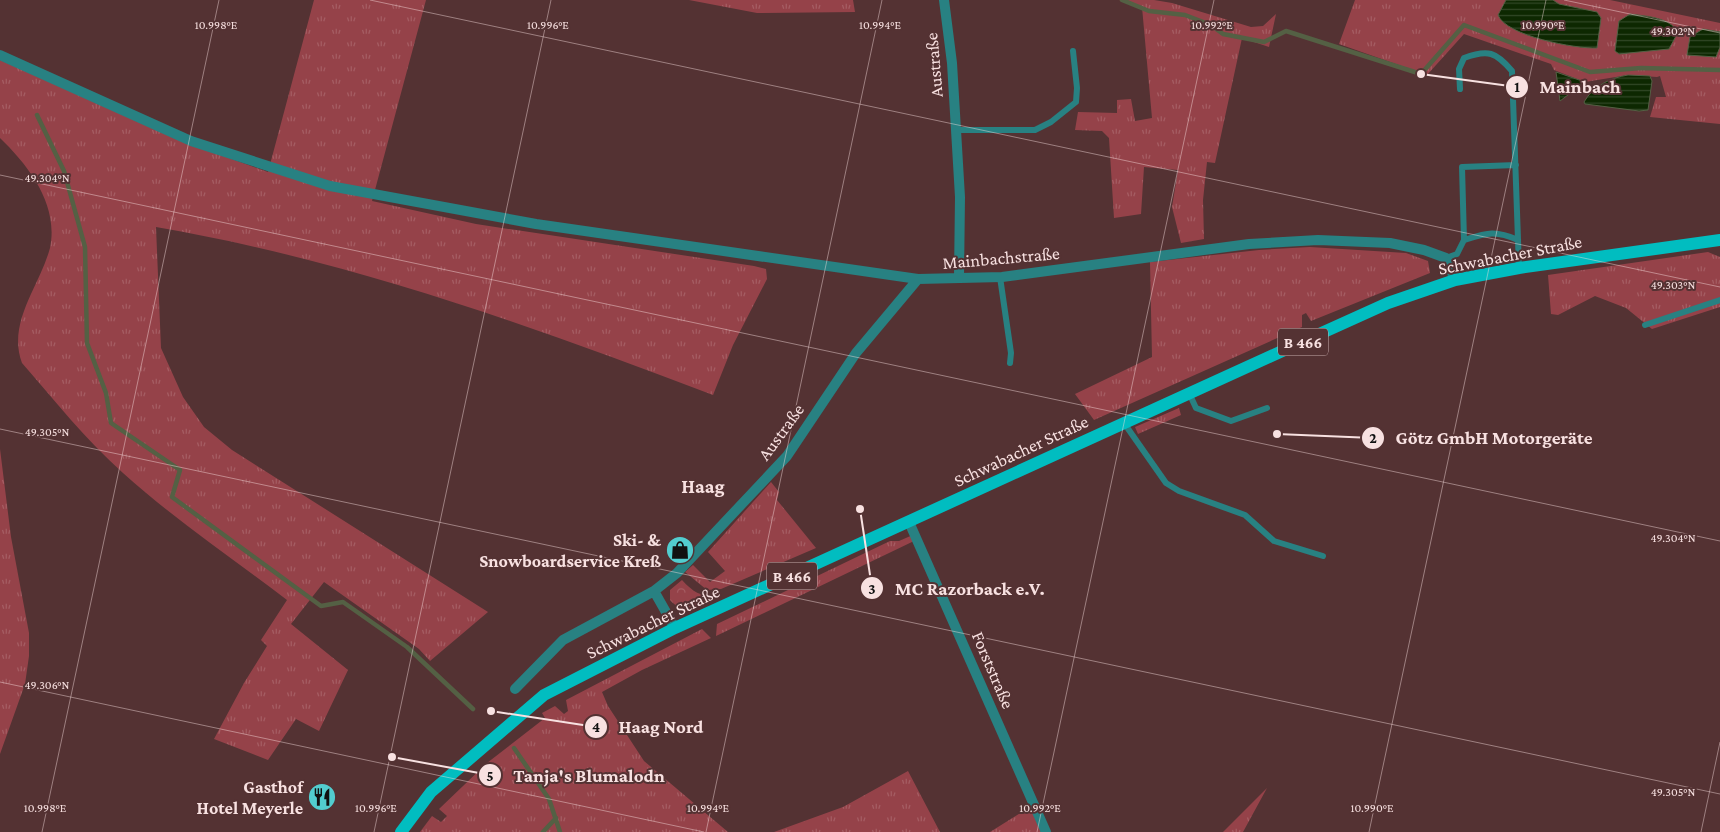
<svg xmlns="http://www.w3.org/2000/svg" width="1720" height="832" viewBox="0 0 1720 832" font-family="'Crimson Pro',serif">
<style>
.grass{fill:url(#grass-tufts)}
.forest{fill:url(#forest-crowns)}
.water{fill:url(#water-rules);stroke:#546044}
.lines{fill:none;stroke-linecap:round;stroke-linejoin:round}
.stream{stroke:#546044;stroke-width:4.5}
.lane{stroke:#288182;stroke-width:6}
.street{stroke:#288182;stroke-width:10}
.primary{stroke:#01bdc0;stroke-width:12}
.ticks{fill:none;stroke:#f8e1e1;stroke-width:1;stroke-opacity:0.45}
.labels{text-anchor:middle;stroke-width:4;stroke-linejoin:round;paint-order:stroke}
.shield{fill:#543233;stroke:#c7acad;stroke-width:1}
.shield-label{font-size:16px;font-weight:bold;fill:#f8e1e1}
.street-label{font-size:18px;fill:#f8e1e1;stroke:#543233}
.poi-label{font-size:18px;font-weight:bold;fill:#f8e1e1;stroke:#543233;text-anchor:end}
.quarter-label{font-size:20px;font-weight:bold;fill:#f8e1e1;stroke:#543233}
.ticks-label{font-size:12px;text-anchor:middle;fill:#f8e1e1;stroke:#543233;stroke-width:4;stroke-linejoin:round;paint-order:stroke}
.leader{fill:none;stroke:#f8e1e1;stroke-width:2}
.callout-dot{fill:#f8e1e1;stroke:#543233;stroke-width:2}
.mark-label{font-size:15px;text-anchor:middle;font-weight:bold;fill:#111}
.callout-label{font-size:19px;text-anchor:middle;font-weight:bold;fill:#f8e1e1;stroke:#543233;stroke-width:4;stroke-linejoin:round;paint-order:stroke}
</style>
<defs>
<pattern id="grass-tufts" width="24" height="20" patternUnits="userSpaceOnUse" patternTransform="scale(1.25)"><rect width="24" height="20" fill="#954249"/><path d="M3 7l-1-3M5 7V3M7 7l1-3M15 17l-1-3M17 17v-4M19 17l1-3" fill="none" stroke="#a55d63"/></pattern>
<pattern id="forest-crowns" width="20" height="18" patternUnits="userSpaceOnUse" patternTransform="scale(1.25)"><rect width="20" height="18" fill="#954249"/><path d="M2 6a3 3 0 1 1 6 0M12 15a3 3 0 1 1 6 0" fill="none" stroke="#a55d63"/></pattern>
<pattern id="water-rules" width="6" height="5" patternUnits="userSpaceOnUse" patternTransform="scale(1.25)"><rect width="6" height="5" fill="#0d2801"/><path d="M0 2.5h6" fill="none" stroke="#314726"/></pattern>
</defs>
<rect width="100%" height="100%" fill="#543233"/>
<path class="grass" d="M314 0H426L372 201 476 224 754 266 766 269 767 279 733 345 713 395C532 326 348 260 156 227L161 348 183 397 204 427 232 450 488 612 430 661 419 649 324 582 291 624 348 670 319 731 296 719 268 760 214 739 244 683 267 646 261 640 287 600C232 558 174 519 123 473 86 440 55 401 22 363 13 339 21 316 31 294 38 279 46 263 50 248 59 205 29 166 0 138V60L207 150 268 172Z
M689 0H853L855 12 757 13Z
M1119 0H1154L1172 3 1251 27 1263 26 1276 14 1269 47 1242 38 1215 163 1207 162 1203 200 1204 239 1181 243 1172 207 1178 170 1144 167 1141 214 1114 218 1109 138 1102 131 1075 130 1078 112 1117 113V100L1131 99 1135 121 1152 118 1142 7Z
M1355 0H1610L1720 23V124L1650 117 1656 97H1666L1660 76 1657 77 1628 75 1585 82 1554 70 1551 64 1464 34 1427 75 1339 44Z
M1310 247 1406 253 1428 261 1430 273 1311 321 1306 313 1302 315V327L1094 420 1075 394 1152 357 1150 262 1259 250Z
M1708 252 1720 257V307L1652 329 1626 308 1595 296 1558 315 1551 314 1548 275Z
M1179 408 1181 415 1138 434 1135 427Z
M0 449 11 537 29 633V656L25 684 0 754Z
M771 482 779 492 777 500 816 548 721 589 707 590 685 572 693 565 710 582 725 571 708 552Z
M915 534 914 541 716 636 717 624 890 541H899Z
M702 629 711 638 642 670 602 692 608 706 644 761 728 832H420L432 816 441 822 447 816 439 809 487 763 545 718 542 713 555 706 564 714 568 711 566 700Z
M908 771 940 832H774L843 807Z
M1267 788 1243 832H1223Z
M1030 807 1042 832H990Z"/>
<path class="forest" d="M682 580C693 592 700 596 716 597 699 605 685 617 670 600V590Z"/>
<path class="water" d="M1506 0H1553L1559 4 1597 12 1601 18 1597 48C1576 49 1506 36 1498 15Z
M1630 14C1645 16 1666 17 1676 29V36L1669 49 1619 54 1615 51 1619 21Z
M1703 29 1720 32V47L1716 57 1687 55 1690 37Z
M1556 72 1585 82 1560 101Z
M1628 75 1650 76 1652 81 1648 110 1639 111 1585 104 1584 102C1593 86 1610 78 1628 75Z"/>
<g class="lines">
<path class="stream" d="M1122 0 1149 11 1185 15 1211 25 1223 34 1264 42 1286 31 1421 74 1464 25 1590 72 1641 68 1720 70
M37 115 64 171 85 247 87 343 106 393 111 423 180 470 172 497 321 606 343 602 407 647 473 709
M514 748 549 799 560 832
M543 832 556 818"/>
<path class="lane" d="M1460 89 1459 69 1464 58C1488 49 1496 52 1512 71L1519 268
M956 130H1035L1051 122 1076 102 1077 88 1073 51
M1464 240C1487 233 1495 230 1518 240
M1446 258 1457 254 1464 240 1462 167 1516 165
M1000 277 1011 353 1010 363
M1645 325 1720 300
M1189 393 1196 408 1231 421 1267 408
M1124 423 1166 483 1179 491 1245 515 1274 541 1323 556"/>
<path class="street" d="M944 0 952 63 960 197 959 277
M0 55 191 141 330 186 536 224 918 279 1002 277 1249 244 1318 240 1390 243 1424 250 1446 258 1455 280
M909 522 1046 832
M654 591 675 628
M515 689 563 640 654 591 677 573 787 456 856 353 918 279"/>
<path class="primary" d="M401 832 431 792 544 695 675 628 1315 336 1388 303 1455 280 1519 268 1720 240"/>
</g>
<path class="ticks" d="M370 0 1720 287M1564 0 1720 33M0 175 1720 541M0 429 1720 794M0 682 704 832M42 832 219 0M374 832 551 0M706 832 882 0M1037 832 1214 0M1369 832 1546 0M1701 832 1720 742"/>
<defs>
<symbol id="shop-disc" viewBox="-11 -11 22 22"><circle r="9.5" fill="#52cdcf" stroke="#543233"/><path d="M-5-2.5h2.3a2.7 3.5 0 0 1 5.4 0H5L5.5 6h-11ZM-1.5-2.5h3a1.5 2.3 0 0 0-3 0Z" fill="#111"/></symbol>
<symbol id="restaurant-disc" viewBox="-11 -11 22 22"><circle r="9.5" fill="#52cdcf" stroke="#543233"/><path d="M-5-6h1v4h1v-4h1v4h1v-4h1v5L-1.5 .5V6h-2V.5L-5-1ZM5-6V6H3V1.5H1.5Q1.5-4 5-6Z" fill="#111"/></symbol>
</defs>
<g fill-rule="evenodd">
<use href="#shop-disc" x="664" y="534" width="32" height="32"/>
<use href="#restaurant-disc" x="306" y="781" width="32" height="32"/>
</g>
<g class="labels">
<g class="shield">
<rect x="1278" y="328.5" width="50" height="27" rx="4"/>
<rect x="767" y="562.5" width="50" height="27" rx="4"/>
</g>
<g class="shield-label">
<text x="1303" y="348">B 466</text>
<text x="792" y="582">B 466</text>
</g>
<g class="street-label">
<text transform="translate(934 65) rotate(-95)" y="6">Austraße</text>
<text transform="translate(1510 255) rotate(-11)" y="6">Schwabacher Straße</text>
<text transform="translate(1001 258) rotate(-5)" y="6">Mainbachstraße</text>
<text transform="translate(781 432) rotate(-54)" y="6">Austraße</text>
<text transform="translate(1021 451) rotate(-25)" y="6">Schwabacher Straße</text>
<text transform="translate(653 622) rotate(-26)" y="6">Schwabacher Straße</text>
<text transform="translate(993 670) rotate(67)" y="6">Forststraße</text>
</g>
<g class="poi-label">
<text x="661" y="546">Ski- &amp;<tspan x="661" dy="21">Snowboardservice Kreß</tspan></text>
<text x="303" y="793">Gasthof<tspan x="303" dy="21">Hotel Meyerle</tspan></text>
</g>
<g class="quarter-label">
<text x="703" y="493">Haag</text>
</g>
</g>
<g class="ticks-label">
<text x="216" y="29">10.998°E</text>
<text x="548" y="29">10.996°E</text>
<text x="880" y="29">10.994°E</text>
<text x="1212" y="29">10.992°E</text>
<text x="1543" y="29">10.990°E</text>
<text x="1673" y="35">49.302°N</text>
<text x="47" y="182">49.304°N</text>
<text x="1673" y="289">49.303°N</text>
<text x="47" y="436">49.305°N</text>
<text x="1673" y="542">49.304°N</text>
<text x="47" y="689">49.306°N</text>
<text x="1673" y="796">49.305°N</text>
<text x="45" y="812">10.998°E</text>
<text x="376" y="812">10.996°E</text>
<text x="708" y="812">10.994°E</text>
<text x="1040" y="812">10.992°E</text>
<text x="1372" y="812">10.990°E</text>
</g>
<path class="leader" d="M1421 74L1517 87M1277 434L1373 438M860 509L872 588M491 711L596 727M392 757L490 775"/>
<g class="callout-dot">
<circle cx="1421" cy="74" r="5"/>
<circle cx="1277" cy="434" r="5"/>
<circle cx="860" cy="509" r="5"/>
<circle cx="491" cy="711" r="5"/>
<circle cx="392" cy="757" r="5"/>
<circle cx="1517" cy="87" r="12"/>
<circle cx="1373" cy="438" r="12"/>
<circle cx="872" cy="588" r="12"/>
<circle cx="596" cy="727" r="12"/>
<circle cx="490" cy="775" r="12"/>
</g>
<g class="mark-label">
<text x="1517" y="92">1</text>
<text x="1373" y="443">2</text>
<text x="872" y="594">3</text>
<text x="596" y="732">4</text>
<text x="490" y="781">5</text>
</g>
<g class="callout-label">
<text x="1580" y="93">Mainbach</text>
<text x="1494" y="444">Götz GmbH Motorgeräte</text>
<text x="970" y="595">MC Razorback e.V.</text>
<text x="661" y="733">Haag Nord</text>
<text x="589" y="782">Tanja's Blumalodn</text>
</g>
</svg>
